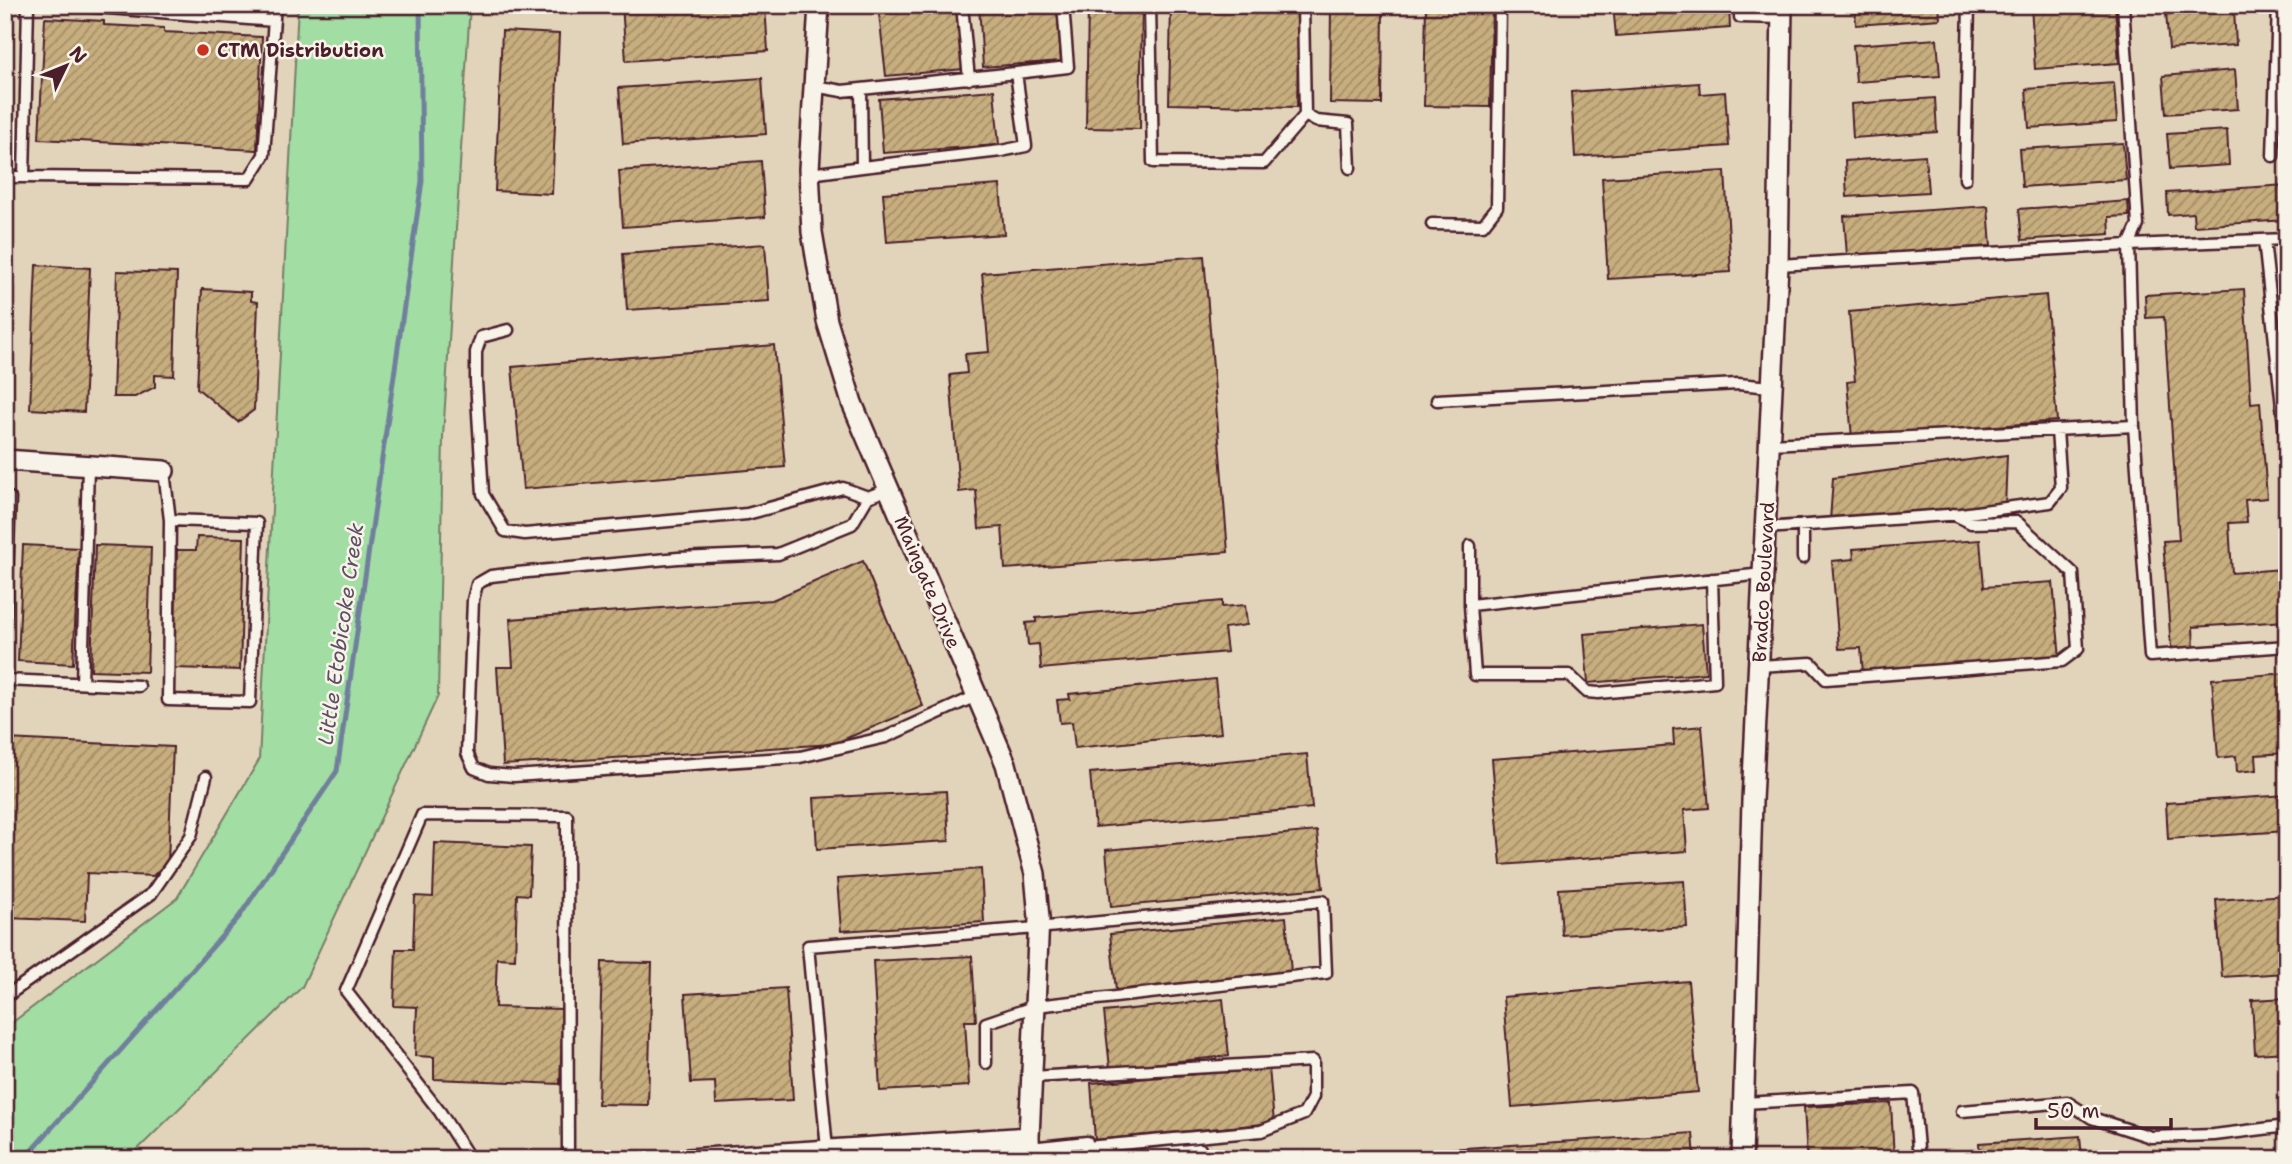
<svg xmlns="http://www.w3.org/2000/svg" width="2292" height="1164" viewBox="0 0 2292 1164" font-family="'Shantell Sans',sans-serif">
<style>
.built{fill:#e2d4ba}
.grass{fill:#a2dda3;stroke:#767e67;stroke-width:2}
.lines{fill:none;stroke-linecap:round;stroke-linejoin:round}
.stream{stroke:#70809c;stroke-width:5}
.building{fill:url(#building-hatch);stroke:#4a1f2b;stroke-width:2}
.lane-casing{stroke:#4a1f2b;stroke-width:15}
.street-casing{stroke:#4a1f2b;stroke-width:24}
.lane{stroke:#f7f3e8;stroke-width:10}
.street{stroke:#f7f3e8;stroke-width:19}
.poi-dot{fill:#c8321e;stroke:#f7f3e8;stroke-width:2.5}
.labels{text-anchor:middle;stroke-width:5;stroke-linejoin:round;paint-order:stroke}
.poi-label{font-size:19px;font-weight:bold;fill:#4a1f2b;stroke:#f7f3e8;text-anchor:start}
.street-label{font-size:19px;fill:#4a1f2b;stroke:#f7f3e8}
.water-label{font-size:21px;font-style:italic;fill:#5d5064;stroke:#f7f3e8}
</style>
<defs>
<pattern id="building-hatch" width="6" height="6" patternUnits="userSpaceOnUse" patternTransform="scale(1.75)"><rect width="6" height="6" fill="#c7ae7e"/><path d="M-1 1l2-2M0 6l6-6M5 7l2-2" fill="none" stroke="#a48d67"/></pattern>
</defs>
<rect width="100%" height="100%" fill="#ede5d3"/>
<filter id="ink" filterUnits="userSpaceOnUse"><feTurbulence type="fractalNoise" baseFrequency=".0143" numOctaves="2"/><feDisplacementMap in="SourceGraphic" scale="14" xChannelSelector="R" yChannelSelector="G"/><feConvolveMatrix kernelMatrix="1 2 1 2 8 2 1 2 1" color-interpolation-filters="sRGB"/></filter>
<g filter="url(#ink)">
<path class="built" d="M5 5H298L259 760 177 898 5 1028Z
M470 5H2287V1159H128L302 987 438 696 443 437Z"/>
<path class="grass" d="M298 5H470L443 437 438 696 302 987 128 1159H5V1028L177 898 259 760Z"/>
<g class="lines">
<path class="stream" d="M24 1159 239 917 337 771 422 181 420 5"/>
</g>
<path class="building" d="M622 5H765L768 51 626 61Z
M878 5H957L964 69 886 76Z
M979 5H1057L1061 61 983 67Z
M1088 5H1142L1140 129 1086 128Z
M1171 5H1299L1297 107 1169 104Z
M1331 5H1383L1382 104 1330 103Z
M1426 5H1492L1490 107 1424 106Z
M1613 5H1729L1730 28 1616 36Z
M1855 5H1939L1940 19 1856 25Z
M2031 5H2115L2119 63 2035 69Z
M2234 9 2236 45 2169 49 2166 13Z
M45 18 104 21V25L164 28V32L262 37 257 150 39 139Z
M502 31 559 34 552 194 495 191Z
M1937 39 1940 76 1856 82 1853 45Z
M2235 70 2238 109 2166 114 2163 76Z
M762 78 766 134 623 144 619 88Z
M1699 83 1700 94 1725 92 1729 146 1575 157 1571 92Z
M2114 83 2117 122 2029 128 2026 89Z
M994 90 999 145 883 153 879 99Z
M1935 98 1937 132 1853 138 1851 104Z
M2227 130 2229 165 2170 169 2167 134Z
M2123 143 2126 180 2022 187 2019 149Z
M1925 155 1928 192 1847 197 1845 161Z
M761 161 765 217 623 227 619 171Z
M1725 171 1731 272 1608 279 1602 178Z
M1000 185 1004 234 887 242 883 193Z
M2286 185 2287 220 2194 226 2193 213 2168 215 2167 193Z
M2128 201 2129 216 2109 217 2110 234 2022 240 2019 209Z
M1988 206 1991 246 1847 256 1844 216Z
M765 244 769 301 627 310 623 254Z
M1204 256 1228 552 1005 569 1002 527 979 529 976 490 959 492 950 375 967 373 965 354 989 352 982 273Z
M36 265 90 268 84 412 30 409Z
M117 271 177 273 174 376 155 375V387L135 397H113Z
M202 289 251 292V301L258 302 254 410 238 422 197 388Z
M2244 289 2251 403 2260 402 2267 498 2245 500 2247 522 2229 523 2232 573 2282 569 2280 548 2287 547V621L2193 627 2194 647 2171 648 2163 541 2179 540 2164 317 2146 318 2145 295Z
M2046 295 2057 421 1852 438 1847 382 1855 381 1849 312Z
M774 345 785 467 523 489 512 367Z
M2007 455 2005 508 1830 521 1833 478Z
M197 537 244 538 240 670 174 668 177 550H196Z
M1980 540 1984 587 2053 582 2060 658 1863 674 1861 648 1839 649 1832 561 1854 559 1853 549Z
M23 545 79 548 73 664 18 661Z
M95 545 151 547 147 672 91 670Z
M863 561 923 706 833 744 503 765 497 667H513L510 619 772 600Z
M1222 601V607L1245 605 1247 625 1224 628 1227 652 1041 669 1039 644 1028 645 1026 623 1036 622V618Z
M1702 624 1706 673 1588 683 1584 634Z
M2287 673V753L2256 755 2257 770 2237 772 2236 756 2218 758 2212 679Z
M1215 679 1221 733 1075 748 1072 722 1060 723 1057 700 1070 699 1069 694Z
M1702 726 1709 808 1684 810 1687 851 1501 865 1492 759 1674 745 1673 729Z
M7 739 173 747 168 861 153 876 87 873 85 921 5 918Z
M1307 754 1312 808 1095 827 1090 773Z
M946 791 949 841 817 849 814 798Z
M2287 795V831L2168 839 2166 803Z
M1317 831 1323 888 1111 907 1106 850Z
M435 843 531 847 529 895 517 894 515 959 497 958 495 1007 563 1009 560 1084 434 1079V1057L415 1056 417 1007 394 1006 396 949H413L415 896 433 897Z
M981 869 984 922 841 931 837 879Z
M1684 881 1687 927 1562 935 1559 889Z
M2287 895V973L2222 977 2216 900Z
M1286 917 1291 972 1116 990 1110 934Z
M972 956 976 1021H965L969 1086 880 1091 873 961Z
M602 962 652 963 648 1105 598 1104Z
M1688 981 1698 1092 1512 1107 1503 997Z
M786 988 793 1100 716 1104 715 1082 691 1083 685 994Z
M2287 998V1052L2255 1054 2252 1000Z
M1223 999 1229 1056 1110 1068 1104 1012Z
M1269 1068 1274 1123 1095 1140 1091 1083Z
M1891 1103 1894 1159H1807L1804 1107Z
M1693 1133 1695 1159H1451L1450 1149Z
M2080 1136 2082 1159H1980L1979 1143Z"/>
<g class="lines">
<defs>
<path id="lane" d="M70 5 274 21
M962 5 969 79
M1150 5 1153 162 1264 163 1305 115 1303 5
M1740 5V17L1782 18
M2123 5 2138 225 2129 245 2134 426 2150 656 2287 646
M1016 73 1068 67 1063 5
M861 89 1016 73 1026 146 1001 151 862 167
M1305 115 1316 121 1348 124 1350 168
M2273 156 2278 5
M810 174 862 167 861 89 842 91 814 86
M5 177H24L28 5
M24 177 249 179 264 155 275 5
M1965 179 1969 5
M1432 224 1483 225 1497 207 1500 5
M2264 240 2287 453
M1778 265 2129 245 2287 239
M508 330 481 337 476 352V381L483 494 505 531 525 534 747 514 843 488 868 497 889 489
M1437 400 1738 384 1771 387
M1770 444 2134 426
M164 471 170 520 168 700 250 702 257 523 170 520
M868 497 852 524 778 554 678 558 517 573 491 576 477 584 473 600 467 753 474 768 489 774 514 776 800 757 886 737 976 696
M5 498H10L5 627
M1765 528 1961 514 2050 502 2061 488 2057 430
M1470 546V605L1763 574
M1803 558V525
M1470 605 1475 675H1569L1587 692 1598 693 1715 682 1712 579
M1759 666 1811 663 1826 679 2062 661 2078 649 2073 573 2017 522 1971 523 1953 514
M5 680 139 686
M82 683 88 466
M5 997 151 894 191 836 206 777
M1032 1077 1313 1061V1097L1304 1114 1261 1131 1087 1147
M1744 1103 1913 1093 1919 1159
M1962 1111 2067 1102 2092 1118 2151 1137 2214 1135 2287 1126
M1030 1148 1087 1142V1159
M827 1149 808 946 1037 928 1323 901 1326 973 1036 1006 986 1023V1063
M470 1159 440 1112 346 991 422 815 567 816 568 1159
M1102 1159 1200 1149 1202 1159"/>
<path id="street" d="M819 5 809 169 812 232 827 321 852 403 1006 764 1035 874 1039 918 1029 1137 1030 1159
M5 460 164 471
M688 1159 1029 1137
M1742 1159 1752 801 1778 265 1782 5"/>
</defs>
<use href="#lane" class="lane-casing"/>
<use href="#street" class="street-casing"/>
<use href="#lane" class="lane"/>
<use href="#street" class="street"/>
</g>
</g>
<circle class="poi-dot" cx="203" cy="50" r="7"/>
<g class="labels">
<g class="poi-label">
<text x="217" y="57">CTM Distribution</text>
</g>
<g class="street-label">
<text transform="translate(928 582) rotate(67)" y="7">Maingate Drive</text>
<text transform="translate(1763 582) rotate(-87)" y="7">Bradco Boulevard</text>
</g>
<g class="water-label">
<text transform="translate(341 634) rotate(-82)" y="7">Little Etobicoke Creek</text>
</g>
</g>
<rect width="2292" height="1164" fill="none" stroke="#f7f3e8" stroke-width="28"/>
<rect x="14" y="14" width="2264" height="1136" fill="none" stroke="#4a1f2b" stroke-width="2.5" filter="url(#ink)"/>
<g transform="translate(66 66) rotate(47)" stroke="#f7f3e8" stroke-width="5" paint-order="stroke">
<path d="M0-5L12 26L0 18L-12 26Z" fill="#4a1f2b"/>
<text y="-10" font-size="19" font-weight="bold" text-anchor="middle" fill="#4a1f2b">N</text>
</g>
<path d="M2036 1118v10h135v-10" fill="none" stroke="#4a1f2b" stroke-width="3.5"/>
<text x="2047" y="1118" font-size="21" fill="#4a1f2b" stroke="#f7f3e8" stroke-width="5" paint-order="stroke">50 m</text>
</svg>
